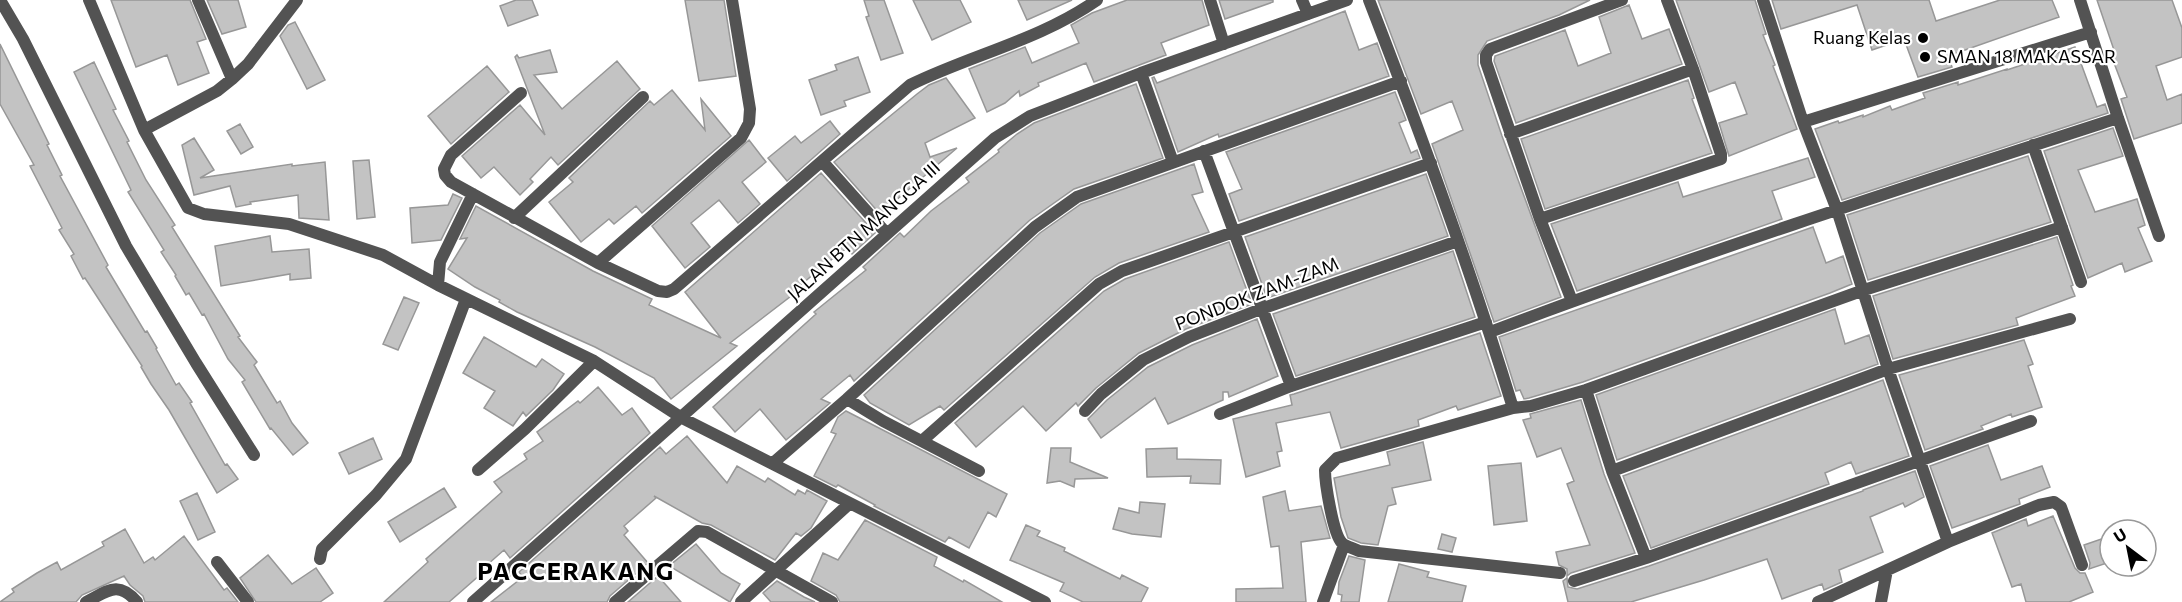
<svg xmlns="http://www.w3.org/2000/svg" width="2182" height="602" viewBox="0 0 2182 602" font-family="Commissioner,sans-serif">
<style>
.building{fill:#c3c3c3;stroke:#979797;stroke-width:1.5}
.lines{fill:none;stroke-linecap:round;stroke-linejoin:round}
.minor{stroke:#535353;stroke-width:12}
.poi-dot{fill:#000;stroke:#fff;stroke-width:2}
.labels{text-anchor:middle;stroke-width:4.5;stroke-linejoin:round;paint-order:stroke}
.poi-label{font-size:18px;fill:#000;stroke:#fff;text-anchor:end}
.street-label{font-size:18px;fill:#000;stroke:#fff}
.district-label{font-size:24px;font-weight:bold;letter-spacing:1.5px;fill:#000;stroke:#fff}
</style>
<rect width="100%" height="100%" fill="#fff"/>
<path class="building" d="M111 0H190L206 39 197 42 209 73 178 85 167 55 136 67Z
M207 0H238L246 27 222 34Z
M516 0H532L538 15 508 26 500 6Z
M685 0H724L736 76 699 81Z
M864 0H884L903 53 881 60 866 17 869 16Z
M913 0H960L971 22 932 40Z
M1018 0H1072L1027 20Z
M1127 0H1202L1209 25 1161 43 1166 55 1094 82 1086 63 1038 83 1039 86 1020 96 1019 91 1005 103 987 112 969 69 1025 47 1032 63 1079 43 1071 25 1092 13Z
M1219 0H1273V2L1225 19Z
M1378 0H1590L1559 15 1487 41 1478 55V65L1502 136 1561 297 1494 322 1432 144 1463 130 1452 101 1421 114Z
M1676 0H1755L1766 34 1763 35 1775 65 1773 66 1797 129 1729 156 1719 123 1747 114 1735 82 1709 92Z
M1772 0H1929L1936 21 2000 0H2052L2059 17 1948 56 1952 67 1918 77 1904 39 1872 50 1857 5 1781 29Z
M2097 0H2172L2182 28V57L2156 66 2167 100 2182 94V123L2134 139 2121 99 2127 97 2111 55 2115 53Z
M1629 5 1642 39 1669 29 1682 64 1516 123 1494 61 1495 56 1565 30 1578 66 1611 53 1599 17Z
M1345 11 1359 50 1377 43 1389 76 1219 137 1218 134 1178 152 1152 78 1154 77 1157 83Z
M295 22 325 80 307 89 280 36 288 25Z
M0 44 49 144 47 145 62 175 60 176 108 265 106 267 145 332 147 331 157 348 156 349 176 385 179 383 192 402 190 403 225 465 227 464 238 479 217 493 169 410 151 384 141 367 142 366 85 278 83 279 71 256 74 254 59 230 62 228 30 166 34 165 0 104Z
M2075 47 2097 107 2105 104 2108 113 1842 200 1815 129 1838 121 1839 123 1863 115V117L1890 106 1892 110 1925 98 1923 93 1958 82V85L2007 69V70Z
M550 50 557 72 534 75 562 109 617 61 640 89 558 165 551 157 530 179 533 182 520 195 494 167 481 178 462 156 520 105 545 135 515 57 517 55 519 58Z
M858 57 870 92 844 101 846 106 821 115 809 80 837 70 835 65Z
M94 62 116 109 113 110 129 141 127 142 146 180 175 225 172 227 240 336 238 337 257 362 254 365 277 403 280 401 292 423 308 443 293 455 271 428 270 429 242 382 245 380 228 359 204 314 202 315 189 293 186 295 175 276 176 275 161 252 164 250 128 192 131 190 74 72Z
M487 66 509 92 451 144 428 116Z
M946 78 975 118 925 143 930 157 957 148 880 214 834 162 917 94 929 85Z
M1688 80 1694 98 1692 99 1712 153 1545 209 1521 139Z
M1136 84 1163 158 1074 189 1030 220 854 381 850 375 821 399 830 403 786 440 760 409 735 432 713 407 816 314 814 312 866 270 863 267 900 233 904 237 931 211 969 182 966 178 999 152 998 150 1017 134 1034 123Z
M672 90 705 130 701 99 731 136 642 213 636 206 614 224 609 219 581 242 549 202 573 182 569 178 650 101 654 105Z
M1395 92 1406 120 1399 123 1411 153 1417 150 1420 158 1239 221 1229 194 1242 189 1226 152Z
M830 121 840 134 787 181 768 158 795 136 801 143Z
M240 124 253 147 241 154 227 131Z
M2113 128 2123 156 2078 170 2095 212 2137 199 2145 225 2138 228 2152 261 2125 272 2122 263 2088 278 2044 151Z
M194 138 214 170 200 178 292 164V166L325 162 329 220 299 218 298 195 250 202 251 204 236 207 230 186 194 195 182 145Z
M749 140 766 162 742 182 760 204 738 223 719 200 691 223 710 247 685 268 652 226Z
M2028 156 2051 222 1868 280 1847 215Z
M1808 158 1815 177 1772 191 1782 219 1577 291 1551 224 1678 182 1683 197Z
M369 160 375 217 357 219 353 161Z
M1194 164 1203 192 1192 195 1209 232 1119 263 1095 277 944 410 940 406 909 425 870 403 864 395 1040 233 1081 204Z
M821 173 875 233 852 254 847 248 823 266 794 291 795 293 730 343 737 346 671 399 654 378 595 347 517 312 499 302 500 300 475 287 448 269 467 238 460 239 476 206 593 271 652 299 649 305 721 338 685 292Z
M1426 174 1448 236 1267 298 1245 237Z
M453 194 462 198 441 240 412 243 410 208 448 205Z
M1813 227 1826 263 1843 256 1852 284 1830 293 1583 382 1529 398 1524 399 1520 390 1516 391 1499 337Z
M270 236 272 252 309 249 311 278 290 280V274L221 286 215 246Z
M2057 237 2073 285 2071 286 2075 296 2016 318 2018 325 1893 359 1873 296Z
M1229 242 1252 304 1186 329 1139 353 1096 388 1078 406 1076 403 1046 431 1023 406 976 447 955 423 1104 291 1125 279Z
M1453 251 1475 317 1296 376 1273 314Z
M404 297 419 303 398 350 383 344Z
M1835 309 1845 344 1869 335 1878 364 1617 460 1596 395Z
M1257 319 1278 376 1229 397 1228 392H1223V400L1168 424 1155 398 1101 438 1088 419 1107 400 1148 367 1192 345Z
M1480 333 1501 396 1458 410 1456 406 1418 420 1419 426 1341 448 1330 412 1276 423 1282 451 1277 452 1280 466 1246 477 1233 419 1292 405 1290 395 1294 394Z
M484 337 536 367 542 359 564 374 553 390 526 416 523 412 513 426 484 408 495 391 463 373Z
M2024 340 2033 364 2028 366 2042 407 2012 417 2011 414 1981 426 1983 429 1925 450 1899 375Z
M1883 380 1909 456 1856 474 1851 462 1825 473 1829 484 1651 548 1623 476Z
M598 387 622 415 632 408 650 433 510 558 504 550 479 572 481 574 449 602H384L428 562 426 559 502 492 494 482 527 459 524 454 543 441 537 432 578 401 580 403Z
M1581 400 1604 474 1635 553 1571 573 1567 576V569L1559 565 1556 552 1590 545 1567 484 1574 481 1561 448 1537 457 1523 420 1531 418 1530 414Z
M846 411 1007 494 996 517 988 512 969 548 949 537 945 542 874 506 875 505 838 485 836 487 814 476 836 434 831 432 838 417Z
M687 436 727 483 737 466 765 482 768 478 795 495 798 490 805 494 807 490 827 501 811 528 801 536 796 533 775 560 711 525 702 523 654 496 656 498 624 526 628 531 624 535 648 563 610 596 607 602H491L523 577 519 572 660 447 666 454Z
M373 438 382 459 349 474 339 453Z
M1423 442 1431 480 1392 488 1396 504 1388 506 1378 545 1361 543 1348 538 1341 517 1334 478 1390 465 1387 452Z
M1988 445 2001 480 2042 466 2050 487 2019 499 2020 504 1952 528 1930 466Z
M1051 448H1071L1070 462 1108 478 1075 479 1074 487 1060 481 1047 483Z
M1177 448V459L1221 460 1220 484 1190 483 1191 476 1147 477 1146 449Z
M1521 463 1527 521 1494 525 1488 466Z
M1915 471 1924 497 1905 507 1903 503 1870 517 1883 552 1839 570 1842 582 1824 590 1822 584 1782 599 1767 559 1704 580 1631 602H1568L1563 581 1567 578 1568 587 1577 589 1649 566 1863 491V490Z
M444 488 456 507 400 542 388 522Z
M1285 491 1289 511 1321 506 1330 538 1301 542 1306 602H1236V589L1283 588 1279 546 1271 547 1263 497Z
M197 493 215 532 198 540 180 501Z
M1140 502 1165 504 1161 537 1132 534 1113 529 1119 508 1139 513Z
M2053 516 2075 568 2080 573H2085L2093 592 2069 602H2026L2021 584 2012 587 1992 533 2026 519 2028 526Z
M865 520 937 557 934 566 963 582 964 580 1002 602H840L836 595 811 581 823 553 838 560Z
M1026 525 1040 531 1037 536 1065 548 1064 551 1120 579 1122 575 1148 588 1141 602H1083L1060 591 1064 583 1010 560Z
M125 529 144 563 153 557 155 560 184 536 224 590 227 588 238 602H145L143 596 130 585 124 576 82 595 76 602H0L14 592 12 589 37 573 57 562 61 570 104 546 102 542Z
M1442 534 1456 538 1452 552 1438 549Z
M2110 536V562L2089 569 2090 563 2084 545Z
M696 544 721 573 740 584 730 602 669 566Z
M268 555 292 584 316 568 333 593 320 602H256L240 578Z
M1349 556 1365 560 1359 602H1341L1342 595 1338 594 1339 582Z
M1399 564 1429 572 1427 577 1466 586 1462 602H1388Z
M658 576 681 602H628Z
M777 581 804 597 815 602H771L763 593Z"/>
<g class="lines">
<path class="minor" d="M0 0 23 39 126 246 196 363 254 455
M89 0 144 130 188 208 204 214 289 224 383 255 438 285 594 361 682 418 1045 602
M198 0 232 79
M1210 0 1224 44
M1302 0 1308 14
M1369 0C1421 134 1471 270 1513 408
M1763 0 1803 122 1837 210 1888 369 1948 542 1818 602
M2080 0 2118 118 2159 236
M1141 73 1173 162
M521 93 451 155 444 169 445 175 451 182 598 263 658 291 667 292 674 289 910 85C971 55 1040 40 1097 0
M1803 122 2091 32
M144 130 217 91 232 79 248 64 297 0
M1510 134 1693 69
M2033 145 2081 282
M1204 151 1291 386
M822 161 887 234
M514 218 643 97
M1540 219 1721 159V154L1693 69 1667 0
M598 263 741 138 749 123 750 109 732 0
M438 285 440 262 473 194
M1572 301 1540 219 1486 62V55L1490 49 1622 0
M1490 332C1697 254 1908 186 2118 118
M1586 390 1612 471 1646 558
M847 399 883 421 979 471
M1085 411 1101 394 1143 360 1189 337 1261 309 1458 241
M1220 414 1291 386 1486 322
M923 440 1099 284 1122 271 1431 163
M773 463 847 399 1035 227 1077 197 1401 81
M478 470 525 429 594 361
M1612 471 1888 369 2070 319
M1948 542 2039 505 2054 502 2061 507 2082 565
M320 559 322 549 376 495 406 459 466 299
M217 562 248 602
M1560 573 1359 551C1354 548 1346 547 1342 543 1333 534 1325 483 1325 470L1337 458 1513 408 1531 406 1586 390 1864 290 2062 227
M1574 581 1646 558 2031 421
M86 602C108 591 118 580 137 602
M473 602 995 138 1030 116 1141 73 1347 0
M615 602 698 531 707 532 832 602
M741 602 849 504
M1323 602 1344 545
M1881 602 1887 570"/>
</g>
<g class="poi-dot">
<circle cx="1923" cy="38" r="6"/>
<circle cx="1925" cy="57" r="6"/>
</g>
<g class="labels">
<g class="poi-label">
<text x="1911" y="44">Ruang Kelas</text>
<text x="1937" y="63" text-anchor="start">SMAN 18 MAKASSAR</text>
</g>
<g class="street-label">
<text transform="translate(864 231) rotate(-42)" y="6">JALAN BTN MANGGA III</text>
<text transform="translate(1257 294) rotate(-21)" y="6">PONDOK ZAM-ZAM</text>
</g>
<g class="district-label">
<text x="576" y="580">PACCERAKANG</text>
</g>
</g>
<g transform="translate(2128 548) rotate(328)"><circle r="28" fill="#ffffff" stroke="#999999" stroke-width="1.5"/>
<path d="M0-4.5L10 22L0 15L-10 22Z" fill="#000000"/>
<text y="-9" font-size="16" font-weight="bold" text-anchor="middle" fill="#000000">U</text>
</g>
</svg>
